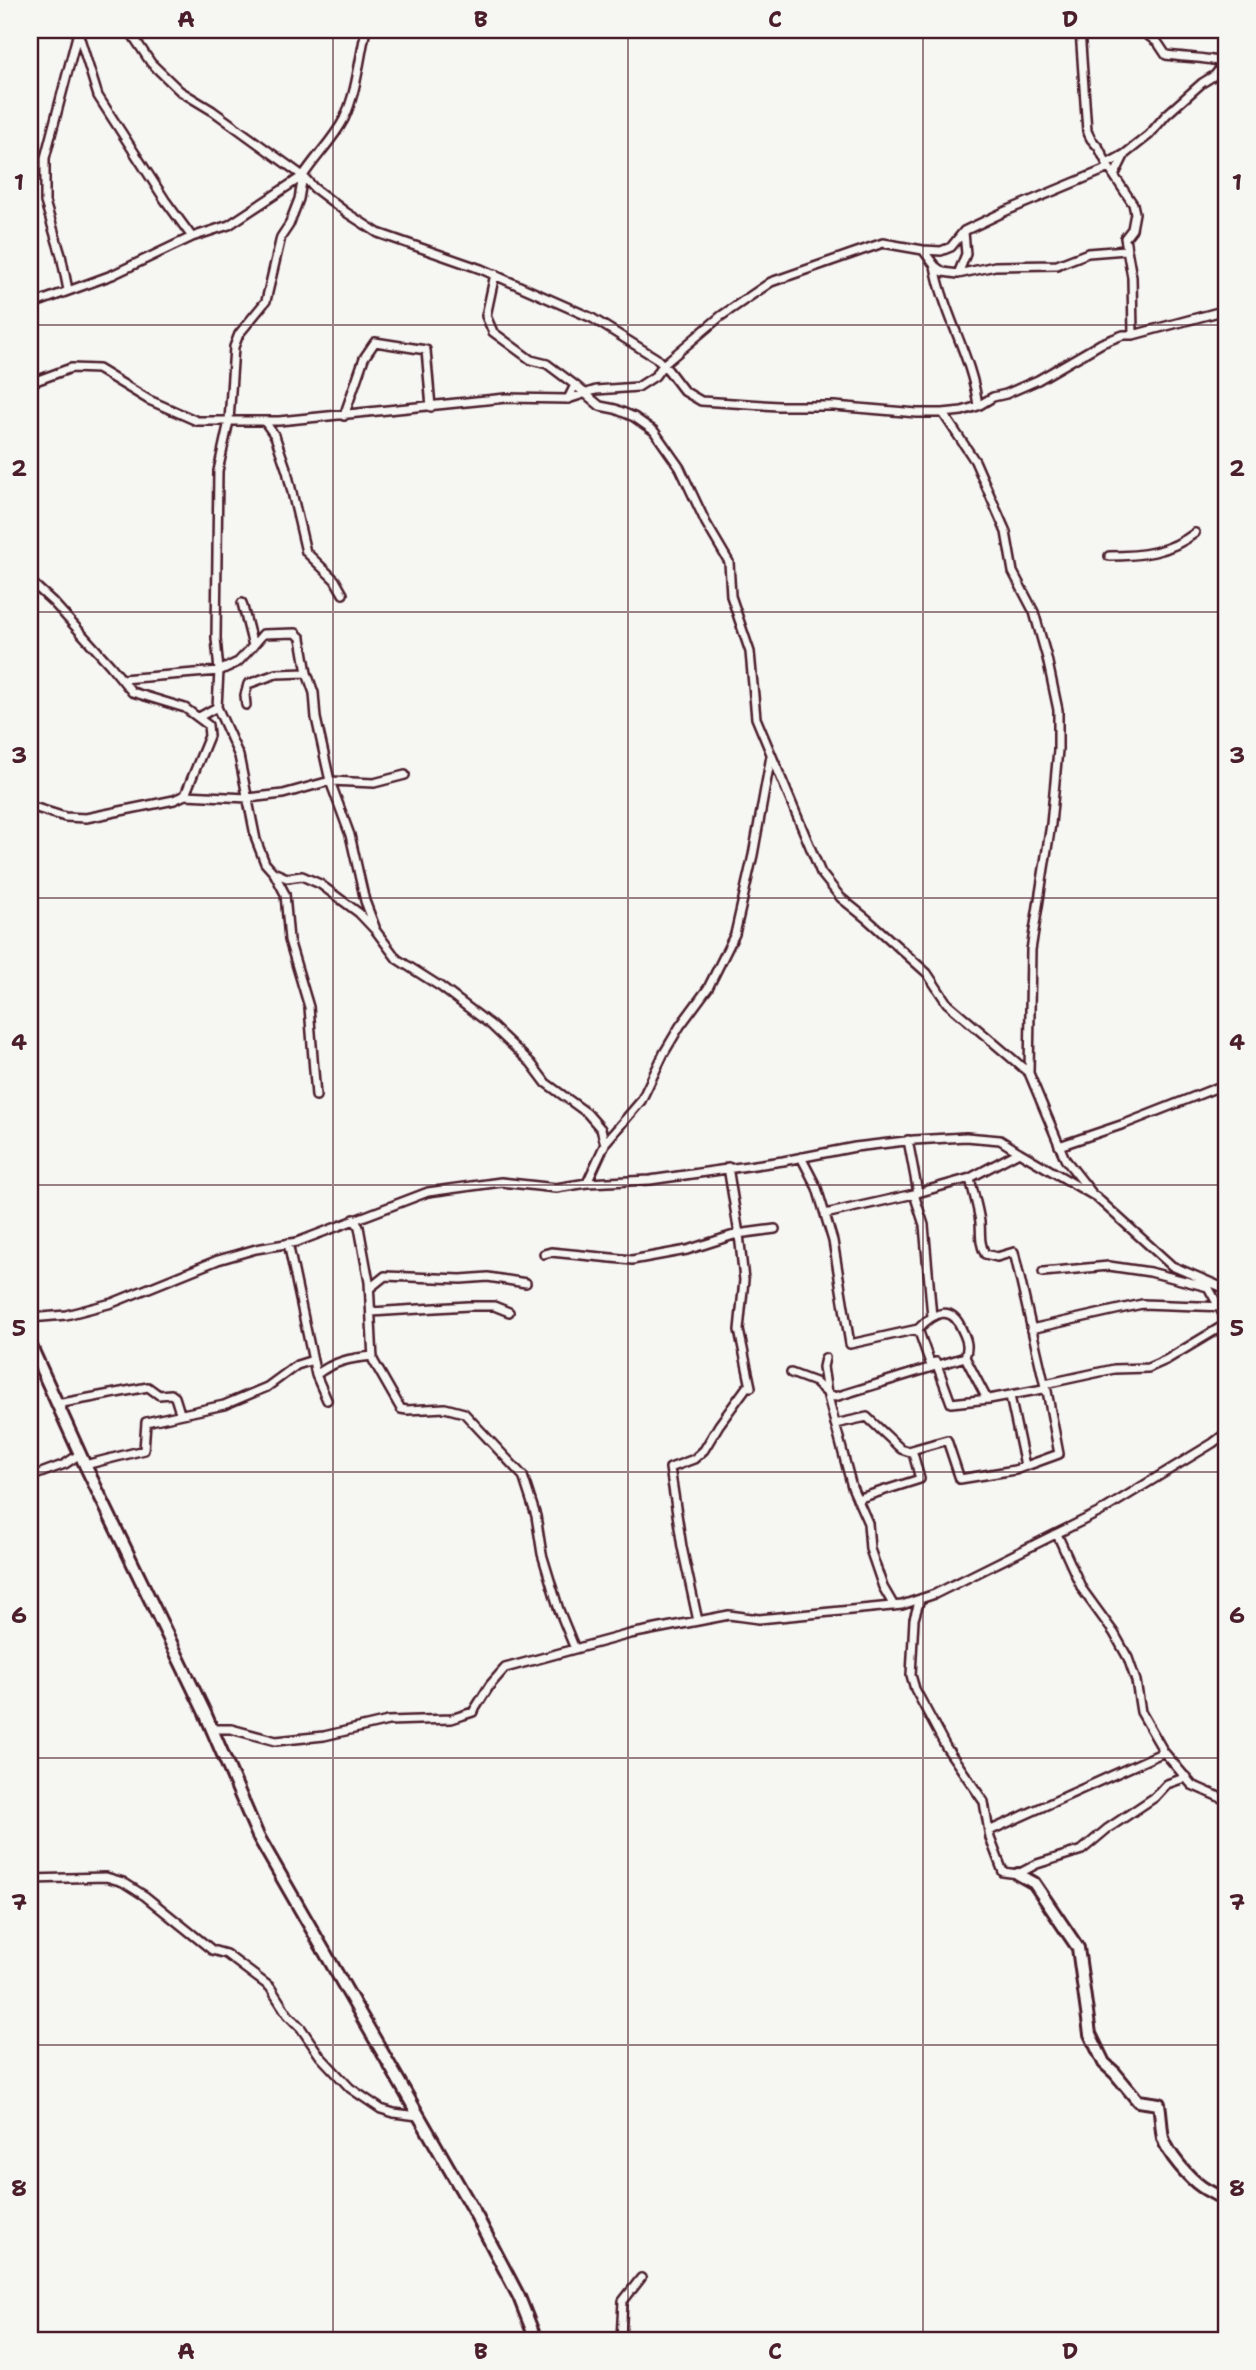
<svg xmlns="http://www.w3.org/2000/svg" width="1256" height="2370" viewBox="0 0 1256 2370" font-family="'Shantell Sans',sans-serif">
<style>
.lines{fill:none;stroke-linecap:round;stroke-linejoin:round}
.street-casing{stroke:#4a1f2b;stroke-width:12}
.secondary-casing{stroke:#4a1f2b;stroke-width:16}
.street{stroke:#f6f6f2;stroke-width:7}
.secondary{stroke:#f6f6f2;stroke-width:10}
.grid{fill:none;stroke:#4a1f2b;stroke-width:2;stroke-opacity:0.55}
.neatline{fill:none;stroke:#4a1f2b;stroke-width:2.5}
.grid-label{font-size:23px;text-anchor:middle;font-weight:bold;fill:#4a1f2b}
</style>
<rect width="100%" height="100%" fill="#f6f6f2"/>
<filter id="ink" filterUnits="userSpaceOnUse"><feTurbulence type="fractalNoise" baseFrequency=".0143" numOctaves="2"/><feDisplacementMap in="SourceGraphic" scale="14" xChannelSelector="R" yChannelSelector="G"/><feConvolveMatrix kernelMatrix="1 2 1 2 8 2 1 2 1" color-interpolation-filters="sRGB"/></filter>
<g filter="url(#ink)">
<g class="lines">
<defs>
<path id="street" d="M129 30 151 63 180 91 213 111 303 176 314 188 347 213 378 233 481 269 592 318 656 358 668 370 684 391 701 401 778 406H834L917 413H943L962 411 978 406 993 397 1006 394 1038 380 1102 343 1123 335H1133L1226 310
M1080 30 1087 131 1091 139 1099 148 1109 168 1133 204 1135 213 1132 229 1125 238 1132 277 1133 335
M1141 30 1158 43 1166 55C1186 58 1207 57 1226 63
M1107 164 1125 154 1149 135 1166 115 1202 83 1215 75 1224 63 1226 52
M1109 168 1006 211 964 231 951 247 941 251 923 250 935 266 943 272 958 274 995 266 1057 265 1088 253 1126 250
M1115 174 1125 154
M303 176C316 156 333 140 344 119 357 91 359 60 366 30
M935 266C944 315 972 357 978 406
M495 274 486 316 493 332 531 360 547 364 575 385 568 399
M958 274 966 254 964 232
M68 290 61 255 45 202V158L78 32 98 96 165 200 192 237
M30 305 112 275 192 237 229 225 303 176 299 199 289 225 281 237 266 301 239 334 234 347 229 421 218 471 216 638 219 671 122 679
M30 383 71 368 98 369 149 400 197 421H279L506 398 568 399 596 390 638 387 655 376 663 365 721 316 771 282 883 243 923 250
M575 385 600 406 615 409 634 417 654 431 680 468 706 523 729 562 731 596 750 652 756 718 821 873 841 898 867 919 927 973 947 1003 1029 1073
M943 413 975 461 1006 532 1013 572 1034 612 1047 658 1058 710V750L1051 824 1031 950 1029 1073 1065 1159 1091 1192
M344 416 364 358 375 342 426 350 431 407
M265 422 275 436 287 471 306 552 335 580 343 594
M1109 556C1141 556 1169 553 1195 533
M30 581 53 602 110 665 132 692 185 708 208 725 209 736 185 795
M253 646 263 634 296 633 301 638 307 673
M246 705 245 695 248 684 276 674 307 673 314 693 316 718 330 781 350 835 365 901 375 927
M217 707 239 756 256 840 265 863 273 872 287 878 302 876 320 884 359 913 376 931 397 959 441 987 491 1025 531 1063 546 1083 587 1113 601 1129 605 1144 587 1183
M199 717 217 707 219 671 238 662 253 646 242 603
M30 806 65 817 86 818 174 800 185 795 248 798 283 794 330 781 374 783 405 775
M274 873 285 894 289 940 309 1007 316 1096
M908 1140 918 1193
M605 1143 641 1101 664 1053 680 1026 708 988 735 934 753 855 771 756
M1059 1146 1127 1123 1226 1084
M1019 1152 970 1178C973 1192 978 1207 980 1222 981 1235 979 1242 985 1254L997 1257 1014 1252 1046 1391
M801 1157 817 1188 833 1241 850 1344 918 1329 930 1363 936 1362 951 1403 989 1399 1043 1389 1047 1391 1059 1454 1015 1470 960 1479 947 1440 908 1451
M728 1167 739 1234 744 1280 739 1330 751 1387
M825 1214 914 1194
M354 1219 359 1227 369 1282 373 1360 401 1409 407 1410 445 1408 464 1413 523 1476 536 1516 542 1554 559 1610 575 1649
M288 1243 316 1375 327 1400
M544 1254 551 1252 632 1260 687 1250 737 1234 775 1229
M1043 1272 1109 1266 1150 1272 1208 1287
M1207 1285 1223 1314 1226 1334
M370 1288 385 1276 461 1279 488 1277 526 1283
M371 1312 468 1306H494L509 1312
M932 1317 924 1225 914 1194 970 1178
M30 1318 66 1315 112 1303 218 1260 256 1249 297 1242 428 1192 501 1182 556 1188 587 1183 650 1180 783 1161 855 1147 914 1140 966 1137 1000 1140 1019 1152 1096 1197 1172 1266 1226 1289
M1031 1329 1142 1304 1226 1307
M965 1357 987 1399
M825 1358 823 1367 827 1393 835 1397 965 1357C969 1347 967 1340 962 1330 952 1304 934 1312 918 1329
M791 1373 815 1382 827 1393 852 1487 868 1523 870 1549 883 1587 894 1606
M316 1375C334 1361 351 1358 373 1356
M1045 1384 1114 1369 1148 1368 1166 1360 1226 1324
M1010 1396 1025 1466
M57 1404 148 1387 159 1395 171 1394 175 1397 180 1413
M835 1424 867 1417 901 1449 913 1453 920 1479 857 1499
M85 1465 144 1450 146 1422 224 1405 267 1387 297 1365 313 1360
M30 1477 65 1464 80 1454
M1057 1534 1082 1589 1114 1633 1128 1658 1136 1681 1141 1712 1164 1752 1192 1785 1226 1800
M920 1599 914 1619 911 1675 915 1689 946 1747 984 1802 990 1838 1003 1872 1018 1874 1037 1864 1082 1850 1107 1829 1155 1797 1167 1784 1187 1777
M698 1621 682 1547 670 1468 694 1459 704 1450 719 1425 746 1388
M212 1729H231L276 1741 324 1736 388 1721 451 1719 473 1712 490 1685 505 1668 582 1647 630 1634 729 1615 759 1619 902 1605 935 1594 1100 1512 1213 1443 1226 1433
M989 1831 1164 1752
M30 1879 106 1877 123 1882 145 1896 212 1950 226 1954 270 1987 288 2015 301 2028 320 2056 350 2088 381 2109 394 2113 418 2116
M621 2340 623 2301 641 2278"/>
<path id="secondary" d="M30 1344 85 1465 205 1713 258 1836 477 2217 519 2297 536 2340
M1018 1874 1034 1883 1078 1948 1090 2034 1104 2063 1115 2073 1138 2101 1159 2104C1161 2115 1161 2128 1163 2138 1168 2154 1189 2178 1202 2187 1211 2193 1218 2195 1226 2202"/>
</defs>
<use href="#street" class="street-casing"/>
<use href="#secondary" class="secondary-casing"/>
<use href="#street" class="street"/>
<use href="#secondary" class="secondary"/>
</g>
</g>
<path class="grid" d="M333 30V2340M628 30V2340M923 30V2340M30 325H1226M30 612H1226M30 898H1226M30 1185H1226M30 1472H1226M30 1758H1226M30 2045H1226"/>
<rect width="1256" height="2370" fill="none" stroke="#f6f6f2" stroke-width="77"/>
<rect x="38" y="38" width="1180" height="2294" class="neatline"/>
<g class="grid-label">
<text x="186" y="27">A</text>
<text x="481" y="27">B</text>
<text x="775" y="27">C</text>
<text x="1070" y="27">D</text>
<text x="19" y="190">1</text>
<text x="1237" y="190">1</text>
<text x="19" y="476">2</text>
<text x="1237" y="476">2</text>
<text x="19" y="763">3</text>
<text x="1237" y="763">3</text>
<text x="19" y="1050">4</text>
<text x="1237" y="1050">4</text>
<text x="19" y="1336">5</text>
<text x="1237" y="1336">5</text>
<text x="19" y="1623">6</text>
<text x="1237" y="1623">6</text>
<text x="19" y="1910">7</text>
<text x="1237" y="1910">7</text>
<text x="19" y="2196">8</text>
<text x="1237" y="2196">8</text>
<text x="186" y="2359">A</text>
<text x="481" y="2359">B</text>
<text x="775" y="2359">C</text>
<text x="1070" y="2359">D</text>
</g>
</svg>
